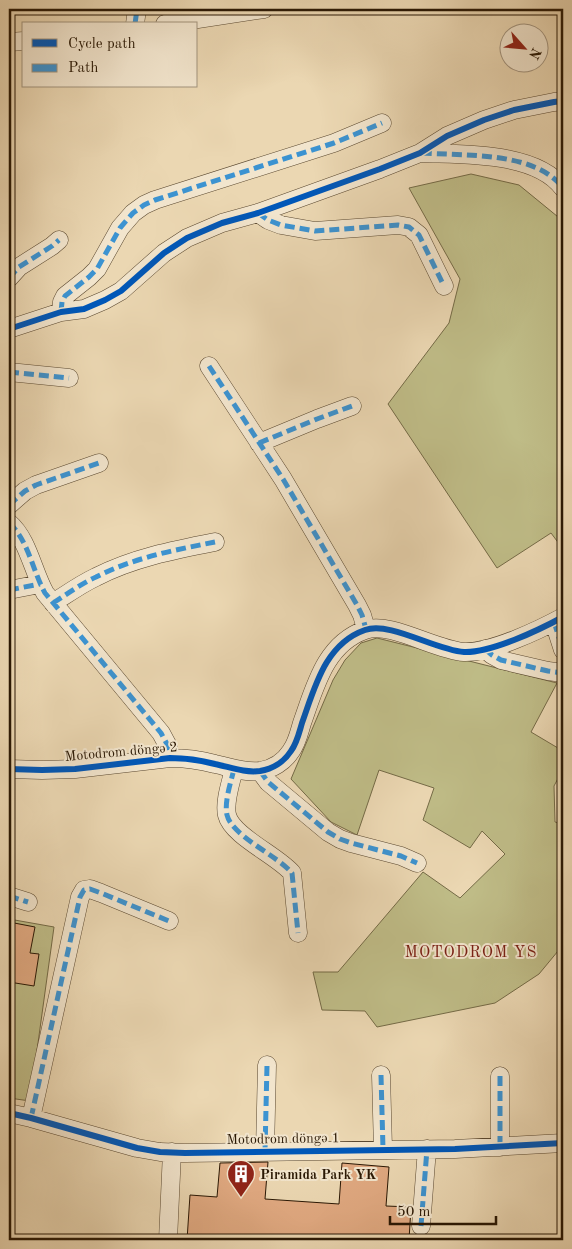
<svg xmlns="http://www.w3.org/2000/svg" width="572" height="1249" viewBox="0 0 572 1249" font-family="'Old Standard TT',serif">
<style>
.green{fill:#bfbc87;stroke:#746a46}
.building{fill:#e0a981;stroke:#2a1804}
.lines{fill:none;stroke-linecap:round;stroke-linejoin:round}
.minor-casing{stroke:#5a4830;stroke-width:19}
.minor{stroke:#f2e5cd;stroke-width:18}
.quiet{stroke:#3c93d1;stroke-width:5;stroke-dasharray:10 5;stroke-linecap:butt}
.cycleway-casing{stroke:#f2e5cd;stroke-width:9}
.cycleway{stroke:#0057b8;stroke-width:6}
.labels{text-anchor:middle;stroke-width:4;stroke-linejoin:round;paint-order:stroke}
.street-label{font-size:14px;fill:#2a1804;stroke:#f2e5cd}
.poi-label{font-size:14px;font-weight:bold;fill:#2a1804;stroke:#f2e5cd;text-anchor:start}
.quarter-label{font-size:16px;letter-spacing:1px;fill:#7a1f14;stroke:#f2e5cd}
</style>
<rect width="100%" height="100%" fill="#ebd7b2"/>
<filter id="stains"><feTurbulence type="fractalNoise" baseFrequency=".004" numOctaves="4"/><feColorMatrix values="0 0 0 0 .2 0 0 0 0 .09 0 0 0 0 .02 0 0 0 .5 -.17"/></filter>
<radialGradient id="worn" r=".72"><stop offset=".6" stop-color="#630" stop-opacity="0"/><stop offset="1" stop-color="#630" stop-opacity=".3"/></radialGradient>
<path class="green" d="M471 174 519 185 563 221V549L551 533 497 568 388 404 449 323 460 279 409 188Z
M377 638 557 683 531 732 563 751V769L554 786 555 822 563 824V945L539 974 495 1003 377 1027 365 1011 322 1010 313 972H338L423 872 460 898 505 854 482 831 470 848 423 820 434 788 379 770 357 835 331 822 291 779 333 680 345 660 361 643Z
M9 919 54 927 30 1101 9 1098Z"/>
<path class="building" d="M9 922 35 927 30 953 39 954 34 986 9 982Z
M268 1162 265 1199 339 1204 342 1163 389 1167 386 1206 411 1207 409 1240H187L190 1195 217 1197 220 1163Z"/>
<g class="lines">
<defs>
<path id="minor" d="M135 24 137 9
M165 24 264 9
M9 42 24 41
M420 153C462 155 535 151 563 188
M258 213 268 220 281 225 315 231 398 225 409 227 419 235 444 286
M9 278 19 267 52 246 59 240
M61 312 62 302 65 296 89 277 97 269 120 228 133 213 144 205 155 200 334 143 382 123
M9 329 61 312 84 309 105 300 121 291 164 253 187 238 222 223 258 213 380 169 420 153 447 136 484 120 514 110 554 102 563 101
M209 366 283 479 357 605 362 615 366 629
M9 372 69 378
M259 443 317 419 352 406
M9 505 25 491 36 485 99 463
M9 523C28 539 33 572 45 593L161 733 168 746 170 758
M9 590 40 584
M53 603C67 594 81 584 96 577 133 558 174 550 215 542
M554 622 563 650
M485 649 492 655 501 660 548 671 563 673
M9 769 42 770 75 769 170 758C185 758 200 760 215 764 230 767 244 773 260 771 272 769 284 762 291 751 297 743 299 733 302 723 315 687 325 644 365 630 390 621 435 650 464 652 491 653 539 630 563 617
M234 769C231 782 224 802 227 815 232 836 278 856 292 873L298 933
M260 771 268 782 328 832 340 839 351 843 401 856 417 863
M9 896 28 902
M381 1075 383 1149
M500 1076V1147
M9 1113 31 1118 137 1148 160 1152 185 1153 455 1149 563 1143
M31 1118 80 897 84 890 90 889 101 893 169 921
M265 1151 267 1065
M421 1226 427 1149
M168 1240 172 1152"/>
</defs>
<use href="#minor" class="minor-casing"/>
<use href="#minor" class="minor"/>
<path class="quiet" d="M135 24 137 9
M422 153C465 156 535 151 563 188
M258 213 268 220 281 225 315 231 398 225 409 227 419 235 444 286
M9 278 19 267 52 246 59 240
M61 312 62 302 65 296 89 277 97 269 120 228 133 213 144 205 155 200 334 143 382 123
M209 366 283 479 357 605 362 615 366 629
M9 372 69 378
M259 443 317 419 352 406
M9 505 25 491 36 485 99 463
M9 523C28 539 33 572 45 593L161 733 168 746 170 758
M9 590 40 584
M53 603C67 594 81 584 96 577 133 558 174 550 215 542
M554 622 563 650
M485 649 492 655 501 660 548 671 563 673
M234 769C231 782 224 802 227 815 232 836 278 856 292 873L298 933
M260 771 268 782 328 832 340 839 351 843 401 856 417 863
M9 896 28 902
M381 1075 383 1149
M500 1076V1147
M31 1118 80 897 84 890 90 889 101 893 169 921
M265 1151 267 1065
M421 1226 427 1149"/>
<defs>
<path id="cycleway" d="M9 329 61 312 84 309 105 300 121 291 164 253 187 238 222 223 258 213 380 169 420 153 447 136 484 120 514 110 554 102 563 101
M9 769 42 770 75 769 170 758C185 758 200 760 215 764 230 767 244 773 260 771 272 769 284 762 291 751 297 743 299 733 302 723 315 687 325 644 365 630 390 621 435 650 464 652 491 653 539 630 563 617
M9 1113 31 1118 137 1148 160 1152 185 1153 455 1149 563 1143"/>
</defs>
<use href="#cycleway" class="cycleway-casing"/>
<use href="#cycleway" class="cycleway"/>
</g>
<defs>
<symbol id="building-pin" viewBox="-11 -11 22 30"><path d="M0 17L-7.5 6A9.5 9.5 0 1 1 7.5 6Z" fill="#8f2418" stroke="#f2e5cd"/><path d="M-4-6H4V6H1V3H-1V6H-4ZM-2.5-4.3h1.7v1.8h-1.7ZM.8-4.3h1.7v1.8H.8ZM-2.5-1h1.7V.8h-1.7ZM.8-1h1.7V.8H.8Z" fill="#fff"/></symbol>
</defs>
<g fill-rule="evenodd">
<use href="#building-pin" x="225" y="1158" width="32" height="43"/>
</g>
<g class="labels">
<g class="street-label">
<text transform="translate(121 751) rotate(-5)" y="5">Motodrom döngə 2</text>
<text transform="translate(283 1138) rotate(-1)" y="5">Motodrom döngə 1</text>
</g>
<g class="poi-label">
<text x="260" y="1179">Piramida Park YK</text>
</g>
<g class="quarter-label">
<text x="471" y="957">MOTODROM YS</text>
</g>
</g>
<rect width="572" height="1249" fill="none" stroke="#ebd7b2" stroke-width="30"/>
<rect x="10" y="10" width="552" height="1229" fill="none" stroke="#2a1804" stroke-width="2.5"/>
<rect x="15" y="15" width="542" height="1219" fill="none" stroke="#2a1804"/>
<rect x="22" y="22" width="175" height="65" fill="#f2e5cd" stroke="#a2937d"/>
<rect x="32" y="39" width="25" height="8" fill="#0057b8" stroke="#a2937d"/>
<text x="68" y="48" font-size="15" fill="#2a1804">Cycle path</text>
<rect x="32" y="64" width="25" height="8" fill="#3c93d1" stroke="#a2937d"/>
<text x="68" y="72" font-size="15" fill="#2a1804">Path</text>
<g transform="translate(524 48) rotate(117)"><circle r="24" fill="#f2e5cd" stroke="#a2937d"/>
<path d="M0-4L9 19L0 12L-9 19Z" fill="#8f2418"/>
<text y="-8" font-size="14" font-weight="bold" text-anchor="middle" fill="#2a1804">N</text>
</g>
<path d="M390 1216v8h106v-8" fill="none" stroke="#2a1804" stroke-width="2.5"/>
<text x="397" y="1216" font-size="15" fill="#2a1804" stroke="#f2e5cd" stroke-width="4" paint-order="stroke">50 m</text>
<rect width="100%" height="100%" filter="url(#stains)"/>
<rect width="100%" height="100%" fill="url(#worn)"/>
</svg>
